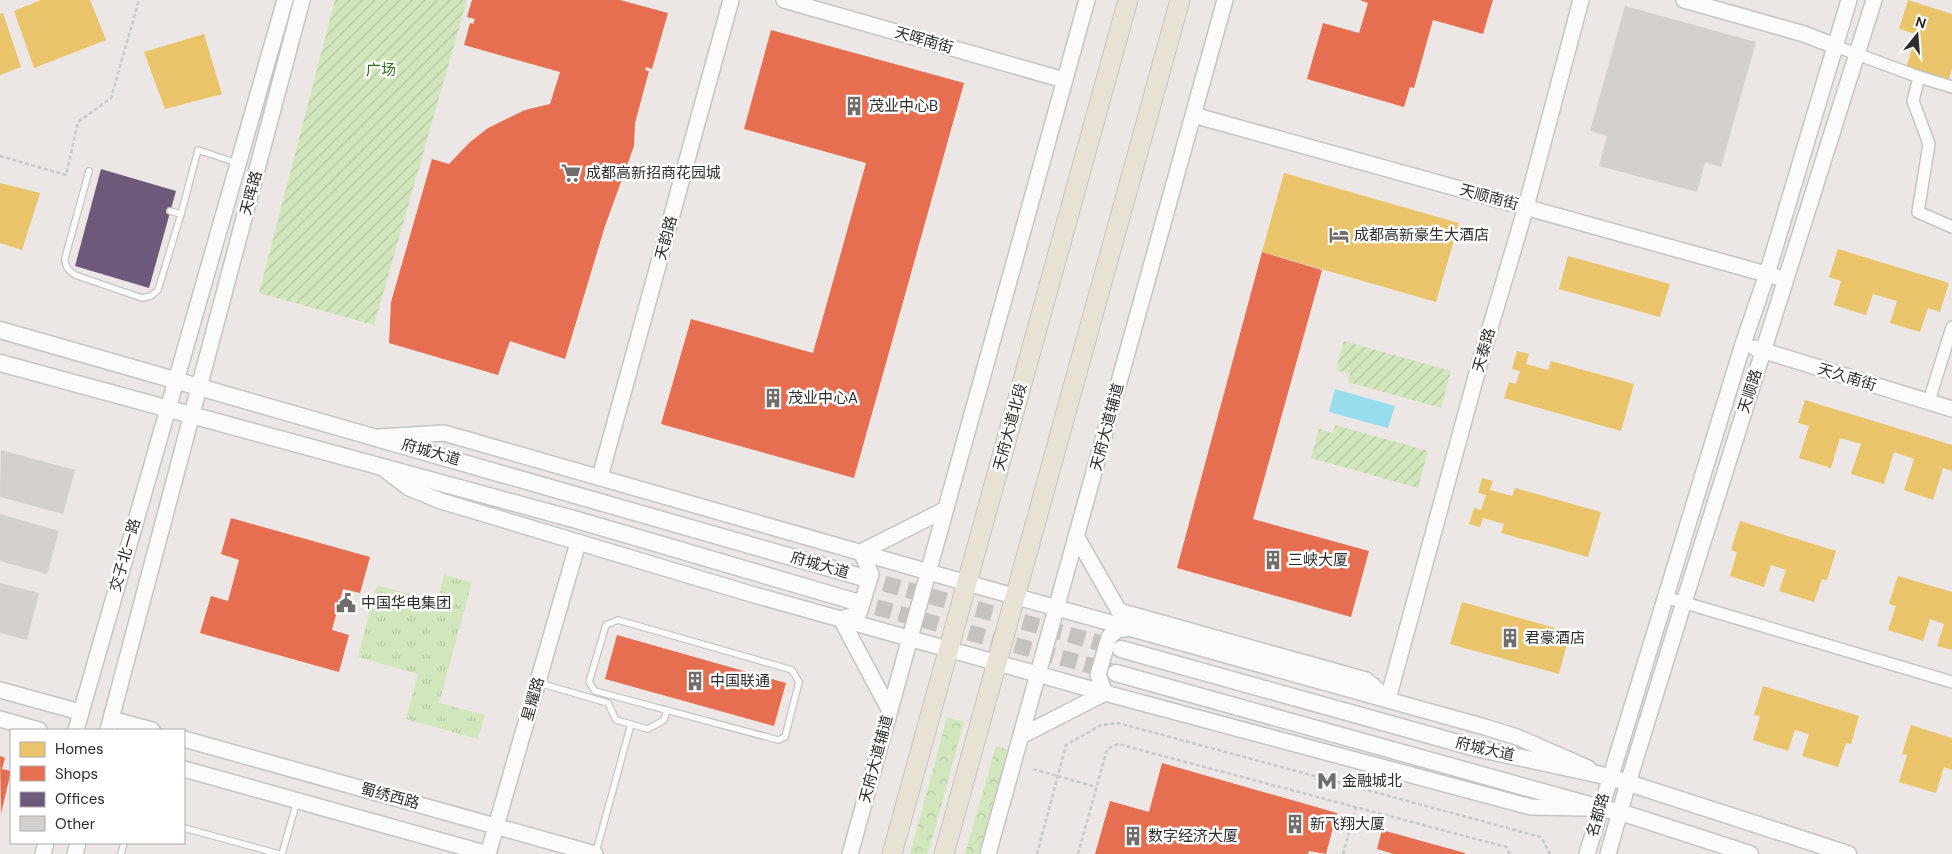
<svg xmlns="http://www.w3.org/2000/svg" width="1952" height="854" viewBox="0 0 1952 854" font-family="'DM Sans','Noto Sans SC',sans-serif">
<style>
.grass{fill:url(#grass-tufts)}
.park{fill:url(#park-crowns)}
.garden{fill:url(#garden-furrows)}
.water{fill:#97dded}
.homes{fill:#e9c46a}
.shops{fill:#e76f51}
.offices{fill:#6d597a}
.building{fill:#d3d0cd}
.lines{fill:none;stroke-linecap:round;stroke-linejoin:round}
.secondary-tunnel{stroke:#c6c2bf;stroke-width:16;stroke-dasharray:16 8;stroke-linecap:butt}
.service-casing{stroke:#c5c4c4;stroke-width:8}
.minor-casing{stroke:#c5c4c4;stroke-width:14}
.tertiary-casing{stroke:#c5c4c4;stroke-width:18}
.secondary-casing{stroke:#c5c4c4;stroke-width:19}
.primary-casing{stroke:#c6c4c3;stroke-width:21}
.path{stroke:#c8c8c8;stroke-width:2.5;stroke-dasharray:4 2.5;stroke-linecap:butt}
.service{stroke:#fcfbfb;stroke-width:5.5}
.minor{stroke:#fcfbfb;stroke-width:11}
.tertiary{stroke:#fcfbfb;stroke-width:15}
.secondary{stroke:#fcfbfb;stroke-width:16}
.primary{stroke:#e8e2d5;stroke-width:19}
.labels{text-anchor:middle;stroke-width:5;stroke-linejoin:round;paint-order:stroke}
.street-label{font-size:15px;fill:#2d2d2d;stroke:#fff}
.park-label{font-size:15px;fill:#316e1a;stroke:#fff}
.poi-label{font-size:15px;fill:#2d2d2d;stroke:#fff;text-anchor:start}
</style>
<defs>
<pattern id="grass-tufts" width="24" height="20" patternUnits="userSpaceOnUse" patternTransform="scale(1.25)"><rect width="24" height="20" fill="#d1e6bc"/><path d="M3 7l-1-3M5 7V3M7 7l1-3M15 17l-1-3M17 17v-4M19 17l1-3" fill="none" stroke="#b4c6a2"/></pattern>
<pattern id="park-crowns" width="20" height="18" patternUnits="userSpaceOnUse" patternTransform="scale(1.25)"><rect width="20" height="18" fill="#d1e6bc"/><path d="M2 6a3 3 0 1 1 6 0M12 15a3 3 0 1 1 6 0" fill="none" stroke="#b4c6a2"/></pattern>
<pattern id="garden-furrows" width="10" height="10" patternUnits="userSpaceOnUse" patternTransform="scale(1.25)"><rect width="10" height="10" fill="#d1e6bc"/><path d="M-1 1l2-2M0 10L10 0M9 11l2-2" fill="none" stroke="#b4c6a2"/></pattern>
</defs>
<rect width="100%" height="100%" fill="#ece7e4"/>
<path class="grass" d="M444 575 472 582 439 703 485 715 478 739 406 719 418 674 358 657 377 585 437 602Z"/>
<path class="park" d="M947 717 964 722 928 854H910Z
M996 746 1014 751 986 854H965Z"/>
<path class="garden" d="M335 0H467L374 325 259 293Z
M1344 341 1451 371 1441 408 1348 382 1350 374 1336 370Z
M1335 425 1428 451 1418 488 1311 458 1319 429 1333 433Z"/>
<path class="water" d="M1335 389 1395 406 1388 428 1329 412Z"/>
<path class="homes" d="M41 0H90L106 40 34 68 14 11Z
M1908 0 1952 14V68L1948 82 1906 69 1916 34 1899 29Z
M3 13 21 67 0 75V14Z
M204 34 222 94 165 109 144 52Z
M1284 173 1459 223 1436 302 1262 252Z
M0 183 40 193 22 250 0 243Z
M1838 249 1949 283 1940 312 1928 308 1920 332 1890 323 1897 301 1873 294 1866 315 1834 305 1841 281 1829 277Z
M1568 256 1670 284 1660 317 1559 289Z
M1517 351 1529 354 1526 364 1548 370 1551 361 1634 384 1621 431 1504 398 1509 382 1516 384 1520 371 1512 369Z
M1805 400 1952 445V471L1943 468 1933 500 1904 490 1914 459 1894 452 1884 484 1851 474 1861 444 1840 438 1831 468 1799 458 1809 426 1798 423Z
M1482 478 1493 481 1490 490 1512 496 1515 488 1601 512 1588 557 1501 533 1504 524 1483 518 1480 527 1469 524 1474 508 1481 510 1486 495 1478 493Z
M1740 521 1836 551 1827 580 1822 579 1814 602 1779 591 1786 570 1771 565 1764 587 1730 576 1737 552 1731 550Z
M1898 576 1952 592V650L1937 646 1944 624 1930 619 1923 641 1888 630 1896 606 1889 604Z
M1462 602 1570 632 1559 674 1450 644Z
M1763 686 1859 716 1851 744 1846 743 1838 767 1802 756 1809 734 1795 730 1788 751 1753 740 1760 716 1754 715Z
M1911 725 1952 738V770L1944 767 1936 793 1899 782 1907 755 1902 754Z"/>
<path class="shops" d="M472 0H620L668 13 652 69 646 67 645 70 649 71 635 123 634 146 605 226 565 359 510 341 498 375 389 343 391 302 432 159 449 164 469 143 488 128 525 110 550 104 560 72 464 45 470 23 473 24 475 19 467 17Z
M1360 0H1493L1483 34 1433 20 1414 88 1410 87 1404 107 1307 79 1323 23 1359 33 1368 3Z
M771 30 964 83 854 478 661 424 691 319 813 353 866 163 744 129Z
M1262 252 1322 270 1253 519 1369 551 1351 617 1177 568Z
M231 518 370 557 360 593 343 589 332 630 349 635 339 672 200 633 211 596 228 601 239 560 221 554Z
M617 635 786 683 774 726 605 679Z
M0 756 5 758 2 769 11 771 1 814Z
M1162 763 1337 813 1326 854 1309 851 1308 854H1095L1110 801 1149 812Z
M1382 830 1465 853V854H1394L1377 849Z"/>
<path class="offices" d="M101 169 176 191 149 288 75 266Z"/>
<path class="building" d="M1625 6 1756 42 1721 167 1705 162 1697 192 1599 166 1607 136 1590 131Z
M1 450 75 470 63 514 0 497Z
M0 514 59 531 47 574 0 561Z
M0 583 39 593 27 640 0 633Z"/>
<g class="lines">
<path class="secondary-tunnel" d="M861 577 1121 649
M853 601 1114 672"/>
<defs>
<path id="service" d="M89 171 65 258C65 267 68 270 75 275L142 298 151 296 158 290 181 214 198 150 237 163
M170 211 181 214
M618 620 792 670 799 682 785 737 778 740 595 691 589 682 606 625Z
M539 683 608 703 616 720 648 729 664 720 667 710
M184 828 279 854
M596 852 631 724
M121 854 124 843
M282 854 297 801"/>
<path id="minor" d="M1835 46 1919 77 1952 87
M1919 77 1913 101 1929 144 1918 212 1952 227
M1929 401 1952 327
M1665 597 1952 682"/>
<path id="tertiary" d="M784 0 1064 80
M1684 0 1804 34 1835 46
M1193 115 1777 277
M1755 348 1952 409
M379 437 444 433 967 583 1485 727 1517 737 1588 768
M383 468 409 488 441 501 751 594 1105 693 1531 807 1587 808
M600 477 731 0
M1076 536 1119 611 1366 680 1388 699 1480 362 1526 207 1581 0
M0 690 80 712
M890 711 841 619 859 613 871 574 861 552 946 509
M0 719 39 730
M111 719 152 730
M76 730 285 0
M108 730 302 0
M1021 736 1105 693 1098 675 1109 637 1117 630 1130 628
M184 739 595 854
M184 769 488 854 578 543
M43 854 46 843
M75 854 78 843
M850 854 1087 0
M988 854 1225 0
M1587 854 1743 344 1767 274 1849 0
M1608 854 1628 783 1684 602 1874 0"/>
<path id="secondary" d="M0 330 861 577
M0 363 577 520 853 601
M1121 649 1476 748 1610 777 1848 854
M1116 673 1600 808 1620 812 1750 854"/>
<path id="primary" d="M892 854 1128 0
M944 854 1180 0"/>
</defs>
<use href="#service" class="service-casing"/>
<use href="#minor" class="minor-casing"/>
<use href="#tertiary" class="tertiary-casing"/>
<use href="#secondary" class="secondary-casing"/>
<use href="#primary" class="primary-casing"/>
<path class="path" d="M0 156 66 175 78 122 111 98 139 0
M1033 769 1096 787
M1037 854 1066 745 1101 725 1118 723 1541 837 1550 854
M1078 854 1107 749 1118 744 1506 847 1510 854
M1343 854 1356 807"/>
<use href="#service" class="service"/>
<use href="#minor" class="minor"/>
<use href="#tertiary" class="tertiary"/>
<use href="#secondary" class="secondary"/>
<use href="#primary" class="primary"/>
</g>
<defs>
<symbol id="building-bare" viewBox="-9 -9 18 18"><path d="M-4-6H4V6H1V3H-1V6H-4ZM-2.5-4.3h1.7v1.8h-1.7ZM.8-4.3h1.7v1.8H.8ZM-2.5-1h1.7V.8h-1.7ZM.8-1h1.7V.8H.8Z" fill="#706e6d" stroke="#fff" stroke-width="2.5" paint-order="stroke"/></symbol>
<symbol id="supermarket-bare" viewBox="-9 -9 18 18"><path d="M-6-5.5h2.5l.6 2H6L4.5 2H-2.5L-4.4-4H-6ZM-1.5 3.2a1.3 1.3 0 1 0 .1 0ZM3 3.2a1.3 1.3 0 1 0 .1 0Z" fill="#706e6d" stroke="#fff" stroke-width="2.5" paint-order="stroke"/></symbol>
<symbol id="hotel-bare" viewBox="-9 -9 18 18"><path d="M-6-4.5h1.5V1H6V5H4.5V3h-9V5H-6ZM-4 0a1.8 1.8 0 1 1 3.6 0ZM.5 0V-2.5h3Q6-2.5 6 0Z" fill="#706e6d" stroke="#fff" stroke-width="2.5" paint-order="stroke"/></symbol>
<symbol id="civic-bare" viewBox="-9 -9 18 18"><path d="M-.6-6.5H3V-4.5H.6V-3L4-1V1h2V6H-6V1h2V-1L-.6-3ZM-1.2 2.5V6h2.4V2.5Z" fill="#706e6d" stroke="#fff" stroke-width="2.5" paint-order="stroke"/></symbol>
<symbol id="metro-bare" viewBox="-9 -9 18 18"><path d="M-5.5 5V-5H-3L0 0L3-5H5.5V5H3V-.5L0 4L-3-.5V5Z" fill="#706e6d" stroke="#fff" stroke-width="2.5" paint-order="stroke"/></symbol>
</defs>
<g fill-rule="evenodd">
<use href="#building-bare" x="840" y="92" width="28" height="28"/>
<use href="#supermarket-bare" x="557" y="159" width="28" height="28"/>
<use href="#hotel-bare" x="1325" y="221" width="28" height="28"/>
<use href="#building-bare" x="759" y="384" width="28" height="28"/>
<use href="#building-bare" x="1259" y="546" width="28" height="28"/>
<use href="#civic-bare" x="332" y="589" width="28" height="28"/>
<use href="#building-bare" x="1496" y="624" width="28" height="28"/>
<use href="#building-bare" x="681" y="667" width="28" height="28"/>
<use href="#metro-bare" x="1313" y="767" width="28" height="28"/>
<use href="#building-bare" x="1281" y="810" width="28" height="28"/>
<use href="#building-bare" x="1119" y="822" width="28" height="28"/>
</g>
<g class="labels">
<g class="street-label">
<text transform="translate(924 40) rotate(16)" y="5">天晖南街</text>
<text transform="translate(251 193) rotate(-75)" y="5">天晖路</text>
<text transform="translate(1489 197) rotate(15)" y="5">天顺南街</text>
<text transform="translate(666 238) rotate(-75)" y="5">天韵路</text>
<text transform="translate(1484 350) rotate(-74)" y="5">天泰路</text>
<text transform="translate(1847 377) rotate(17)" y="5">天久南街</text>
<text transform="translate(1750 391) rotate(-72)" y="5">天顺路</text>
<text transform="translate(1010 427) rotate(-75)" y="5">天府大道北段</text>
<text transform="translate(1107 427) rotate(-75)" y="5">天府大道辅道</text>
<text transform="translate(431 452) rotate(16)" y="5">府城大道</text>
<text transform="translate(125 555) rotate(-74)" y="5">交子北一路</text>
<text transform="translate(820 565) rotate(16)" y="5">府城大道</text>
<text transform="translate(533 699) rotate(-74)" y="5">星耀路</text>
<text transform="translate(1485 749) rotate(13)" y="5">府城大道</text>
<text transform="translate(876 759) rotate(-75)" y="5">天府大道辅道</text>
<text transform="translate(390 796) rotate(15)" y="5">蜀绣西路</text>
<text transform="translate(1598 815) rotate(-74)" y="5">名都路</text>
</g>
<g class="park-label">
<text x="381" y="75">广场</text>
</g>
<g class="poi-label">
<text x="869" y="111">茂业中心B</text>
<text x="586" y="178">成都高新招商花园城</text>
<text x="1354" y="240">成都高新豪生大酒店</text>
<text x="788" y="403">茂业中心A</text>
<text x="1288" y="565">三峡大厦</text>
<text x="361" y="608">中国华电集团</text>
<text x="1525" y="643">君豪酒店</text>
<text x="710" y="686">中国联通</text>
<text x="1342" y="786">金融城北</text>
<text x="1310" y="829">新飞翔大厦</text>
<text x="1148" y="841">数字经济大厦</text>
</g>
</g>
<rect x="10" y="729" width="175" height="115" fill="#ffffff" stroke="#ababab"/>
<rect x="20" y="742" width="25" height="15" fill="#e9c46a" stroke="#ababab"/>
<text x="55" y="754" font-size="15" fill="#2d2d2d">Homes</text>
<rect x="20" y="766" width="25" height="15" fill="#e76f51" stroke="#ababab"/>
<text x="55" y="779" font-size="15" fill="#2d2d2d">Shops</text>
<rect x="20" y="792" width="25" height="15" fill="#6d597a" stroke="#ababab"/>
<text x="55" y="804" font-size="15" fill="#2d2d2d">Offices</text>
<rect x="20" y="816" width="25" height="15" fill="#d3d0cd" stroke="#ababab"/>
<text x="55" y="829" font-size="15" fill="#2d2d2d">Other</text>
<g transform="translate(1917 35) rotate(17)" stroke="#ffffff" stroke-width="4" paint-order="stroke">
<path d="M0-4L9 19L0 12L-9 19Z" fill="#2d2d2d"/>
<text y="-8" font-size="14" font-weight="bold" text-anchor="middle" fill="#2d2d2d">N</text>
</g>
</svg>
